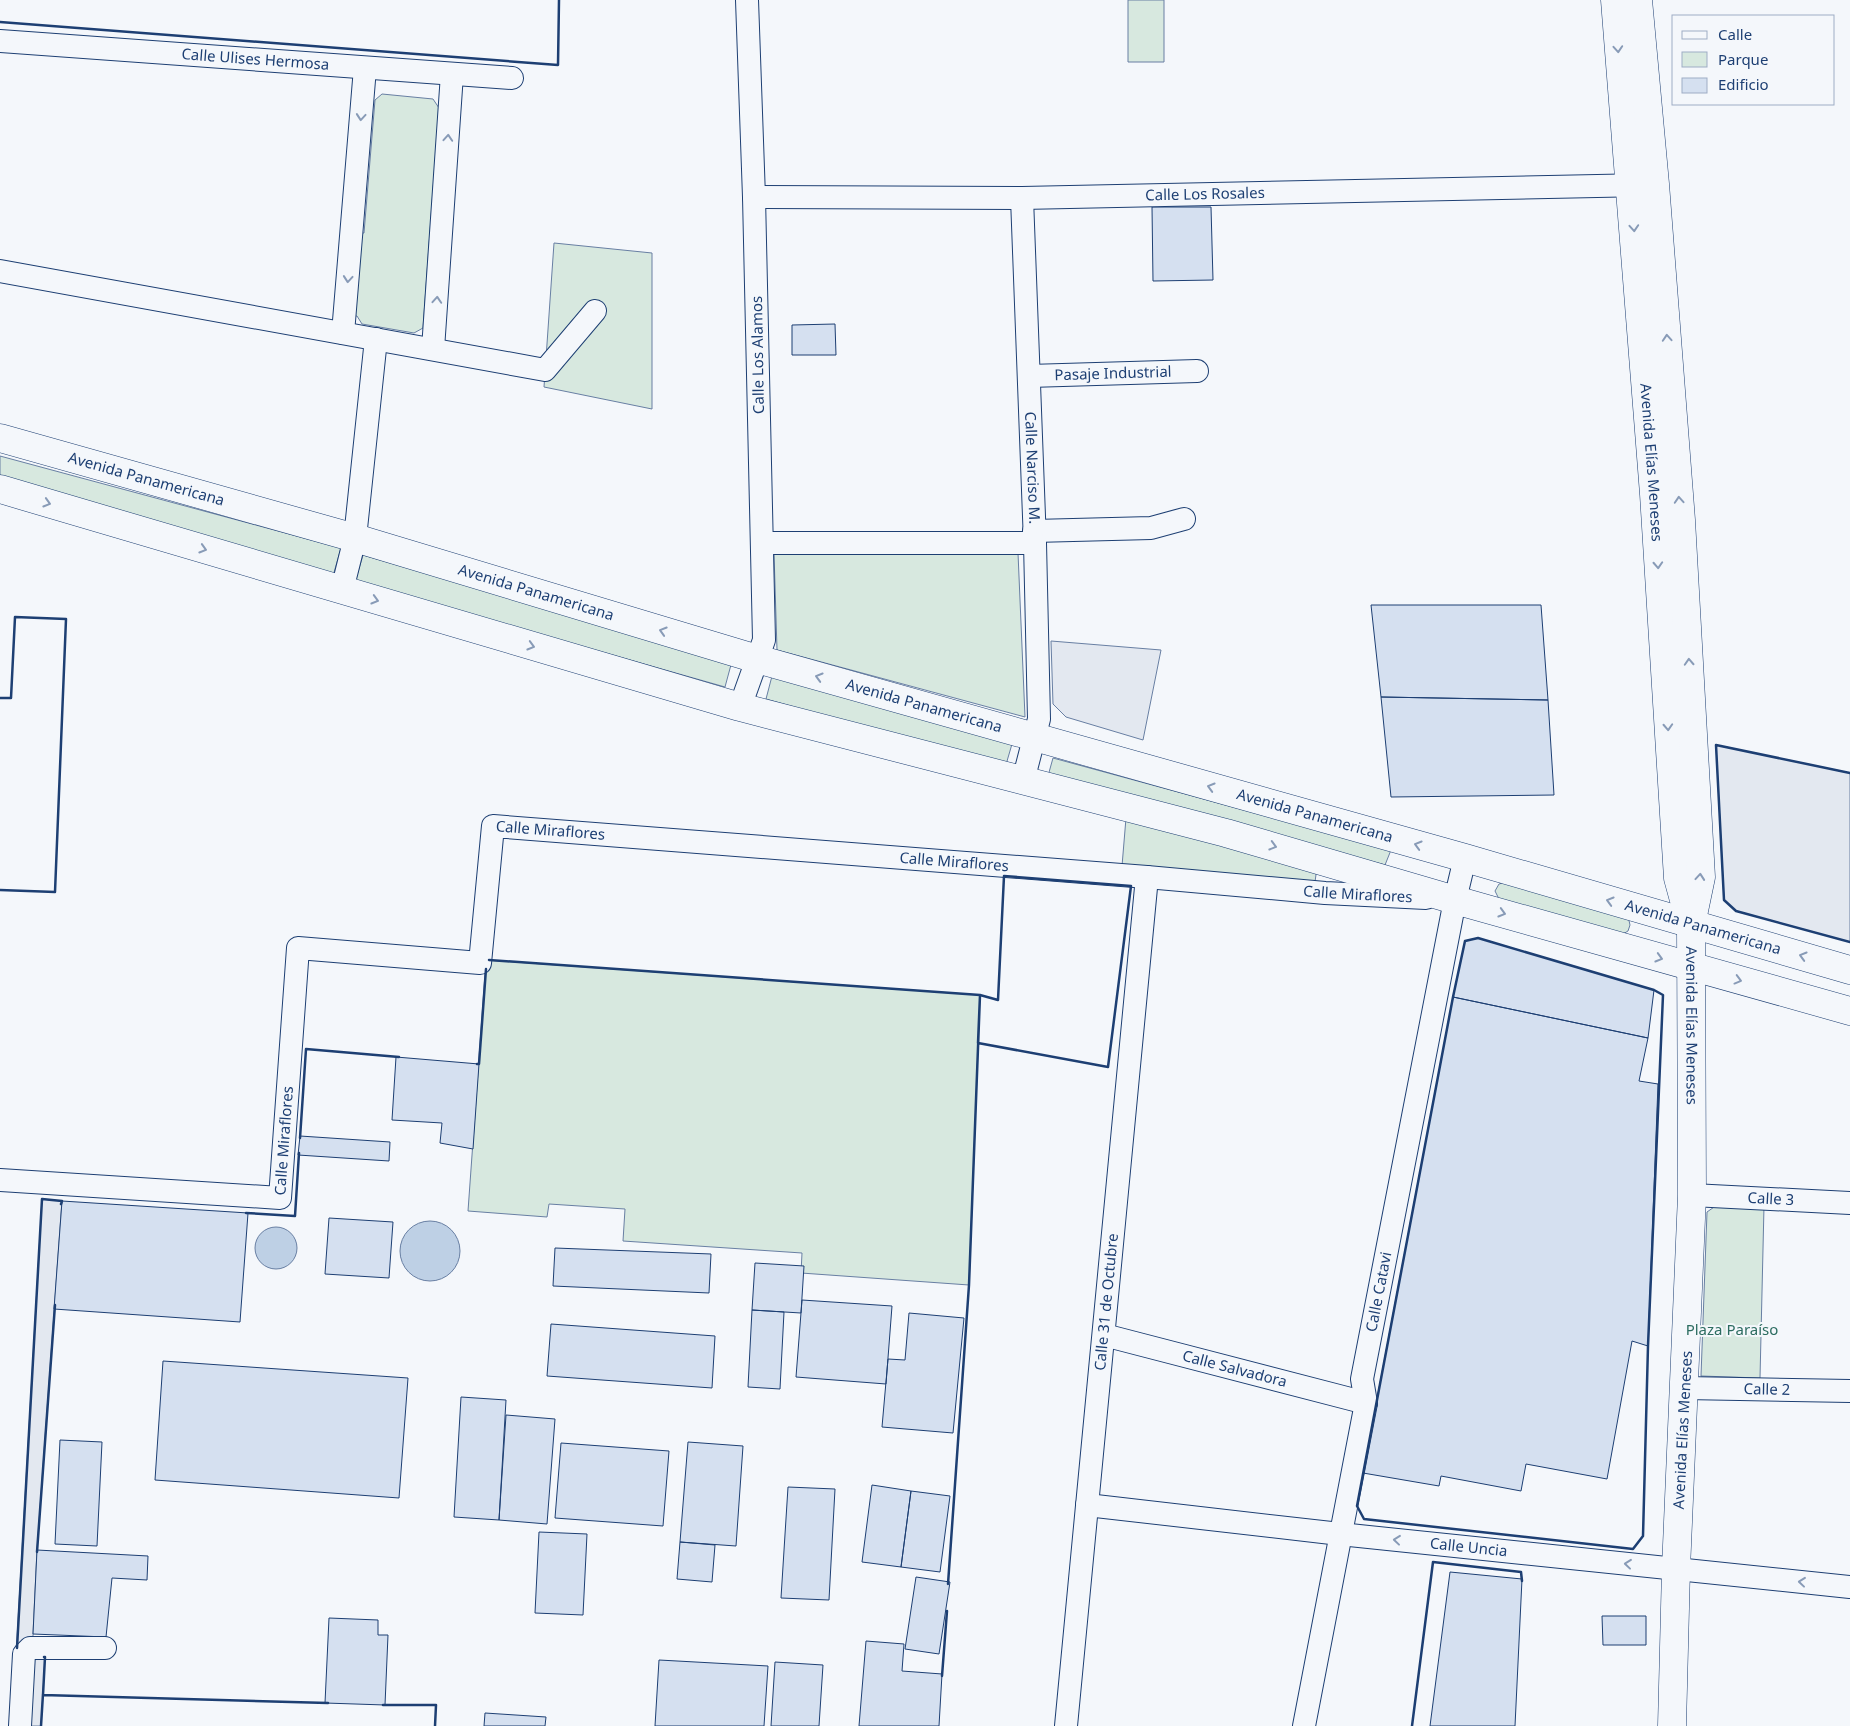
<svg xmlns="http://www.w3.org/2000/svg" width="1850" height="1726" viewBox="0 0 1850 1726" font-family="'Noto Sans',sans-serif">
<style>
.green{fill:#d7e8df;stroke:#687fa3}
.parking{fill:#e3e8f0;stroke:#687fa3}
.water{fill:#bed0e5;stroke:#687fa3}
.building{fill:#d5e0f0;stroke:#1d3f73}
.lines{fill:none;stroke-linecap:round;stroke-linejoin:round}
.minor-casing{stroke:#1d3f73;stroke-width:24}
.major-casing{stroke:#1d3f73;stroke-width:29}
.minor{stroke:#f4f7fb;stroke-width:22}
.major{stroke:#f4f7fb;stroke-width:28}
.wall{stroke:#1d3f73;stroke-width:2.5}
.oneway{stroke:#889bb7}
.labels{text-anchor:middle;stroke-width:4;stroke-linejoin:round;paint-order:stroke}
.street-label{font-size:15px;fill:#1d3f73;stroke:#f4f7fb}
.park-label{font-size:15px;fill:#2c6c60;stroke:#f4f7fb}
</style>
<rect width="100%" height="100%" fill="#f4f7fb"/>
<path class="green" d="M1128 0H1164V62H1128Z
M382 94 433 99 439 108 423 328 414 333 362 324 357 316H354L361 233H364L375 100Z
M554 243 652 253V409L544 387Z
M0 456 341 548 333 576 0 477Z
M774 553H1018L1025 717 777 650Z
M363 555 732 661 725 687 355 582Z
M772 676 1012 744 1005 768 766 699Z
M1053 758 1391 850 1385 865 1048 776Z
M1126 818 1317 867 1315 882 1122 866Z
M1506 882 1628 916 1630 925 1628 931 1623 934 1500 901 1495 891 1499 884Z
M486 960 980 995 969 1285 801 1273 802 1253 623 1241 625 1209 549 1204 547 1217 468 1211Z
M1717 1205 1764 1206 1760 1378 1701 1376 1707 1212Z"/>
<path class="parking" d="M1051 641 1161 650 1143 740 1066 717 1053 704Z
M1716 745 1850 773V942L1736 911 1724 900Z
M42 1199 62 1201 37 1550 33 1634V1657H45L41 1726H12Z"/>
<path class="water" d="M400 1251a30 30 0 1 1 60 0a30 30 0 1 1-60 0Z
M255 1248a21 21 0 1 1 42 0a21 21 0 1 1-42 0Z"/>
<path class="building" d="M1152 207H1211L1213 280 1153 281Z
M835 324 836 355H792V325Z
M1371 605H1541L1548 700 1381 697Z
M1381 697 1548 700 1554 795 1391 797Z
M1478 938 1654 990 1648 1038 1453 997 1465 941Z
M1453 997 1648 1038 1639 1081 1658 1084 1648 1346 1632 1341 1607 1479 1526 1464 1521 1491 1441 1476 1439 1486 1363 1473Z
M396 1057 479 1064 473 1149 440 1143 442 1123 392 1120Z
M300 1136 390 1142 389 1161 298 1155Z
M62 1201 248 1213 240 1322 54 1309Z
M329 1218 393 1222 389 1278 325 1274Z
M555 1248 711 1254 709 1293 553 1286Z
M755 1263 804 1266 801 1313 752 1310Z
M802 1300 892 1306 886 1384 796 1377Z
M752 1310 784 1312 780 1389 748 1387Z
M909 1313 964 1318 953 1433 882 1427 888 1359 905 1360Z
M551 1324 715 1336 712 1388 547 1376Z
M163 1361 408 1378 399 1498 155 1480Z
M461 1397 506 1400 499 1520 454 1517Z
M506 1415 555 1419 547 1524 499 1520Z
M60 1440 102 1442 97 1546 55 1544Z
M688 1442 743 1446 736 1546 680 1542Z
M561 1443 669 1451 663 1526 555 1518Z
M872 1485 911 1491 901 1567 862 1562Z
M788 1487 835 1489 829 1600 781 1598Z
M911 1491 950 1496 940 1572 901 1567Z
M539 1532 587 1534 583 1615 535 1613Z
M680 1542 715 1545 712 1582 677 1579Z
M37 1550 148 1556 147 1580 112 1578 106 1637 33 1634Z
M1450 1572 1522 1579 1515 1726H1430Z
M916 1577 950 1582 939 1654 905 1649Z
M1602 1616H1646V1645H1603Z
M329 1618 378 1620V1635H388L385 1705 325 1703Z
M866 1641 904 1644 902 1671 942 1674 939 1726H859Z
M659 1660 768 1666 764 1726H655Z
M775 1662 823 1665 819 1726H771Z
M485 1713 546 1717 545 1726H484Z"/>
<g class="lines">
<defs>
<g id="minor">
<path id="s1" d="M0 41 512 78"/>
<path id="s2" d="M754 197 1022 198 1646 185"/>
<path id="s3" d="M1022 198 1035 543 1039 719 1023 781"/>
<path d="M0 271 545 370 595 311"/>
<path d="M343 333 365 68"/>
<path d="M433 349 452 74"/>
<path id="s4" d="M1029 376 1197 371"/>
<path d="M1034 531 1151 528 1184 519"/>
<path d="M762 543H1035"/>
<path d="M342 590 355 538 376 339"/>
<path d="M740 707 764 640 754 197 747 0"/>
<path id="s5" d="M0 1180 280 1198 298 948 480 963 493 826 1147 877 1325 893 1426 898"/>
<path id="s6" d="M1692 1195 1850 1203"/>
<path id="s7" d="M1104 1335 1366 1403"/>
<path id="s8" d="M1685 1388 1850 1391"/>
<path id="s9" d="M1087 1505 1340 1534 1850 1587"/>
<path d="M20 1726 24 1654 30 1648H105"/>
<path id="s10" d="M1066 1726 1147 877"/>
<path id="s11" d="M1304 1726 1366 1403 1362 1379 1455 900 1465 858"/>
</g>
<g id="major">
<path id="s12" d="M1615 0 1654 494 1678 878 1690 922"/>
<path id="s13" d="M1638 0 1655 184 1681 520 1701 877 1691 925 1692 1195 1676 1569 1672 1726"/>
<path id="s14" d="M0 438 355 538 757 659 1465 858 1850 970"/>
<path d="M0 489 740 707 1226 833 1455 900 1850 1011"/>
</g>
</defs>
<use href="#minor" class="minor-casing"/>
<use href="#major" class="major-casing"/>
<use href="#minor" class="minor"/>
<use href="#major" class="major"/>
<path class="wall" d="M0 22 558 65 559 0
M0 698H11L15 617 66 619 55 892 0 890
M1850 773 1716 745 1724 900 1736 911 1850 942
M1004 876 1131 886 1108 1067 978 1043 980 995 998 1000Z
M1478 938 1654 990 1663 995 1648 1346 1643 1536 1633 1549 1364 1519 1357 1506 1453 997 1465 941Z
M489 960 980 995 969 1285 948 1584
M477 1064H479L486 969
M300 1138 306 1049 399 1057
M246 1213 295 1216 299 1153
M37 1552 55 1305
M17 1648 42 1199 62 1201 61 1204
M44 1657H45L43 1695 328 1703
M942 1676 947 1611
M383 1705H436L435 1726
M41 1726 43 1694
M1412 1726 1433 1562 1521 1572 1522 1581"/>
</g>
<defs><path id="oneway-chevron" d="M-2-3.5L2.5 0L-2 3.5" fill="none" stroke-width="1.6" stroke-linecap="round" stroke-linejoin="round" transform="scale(1.25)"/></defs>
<g class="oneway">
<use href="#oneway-chevron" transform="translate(1618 49) rotate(86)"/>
<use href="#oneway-chevron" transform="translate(361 117) rotate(95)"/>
<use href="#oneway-chevron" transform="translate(448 138) rotate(-86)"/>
<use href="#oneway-chevron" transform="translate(1634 228) rotate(86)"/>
<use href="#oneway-chevron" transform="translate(348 279) rotate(95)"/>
<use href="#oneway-chevron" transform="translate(437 300) rotate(-86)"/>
<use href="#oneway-chevron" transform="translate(1667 338) rotate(-94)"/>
<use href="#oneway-chevron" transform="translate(1679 500) rotate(-94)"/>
<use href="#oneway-chevron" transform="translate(47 503) rotate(17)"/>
<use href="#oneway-chevron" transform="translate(203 549) rotate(17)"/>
<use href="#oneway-chevron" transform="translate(1658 565) rotate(87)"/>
<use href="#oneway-chevron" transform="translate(375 600) rotate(16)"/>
<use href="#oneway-chevron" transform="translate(663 631) rotate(-163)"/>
<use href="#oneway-chevron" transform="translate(531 646) rotate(16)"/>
<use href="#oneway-chevron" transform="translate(1689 662) rotate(-93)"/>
<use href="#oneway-chevron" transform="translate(819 677) rotate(-164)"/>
<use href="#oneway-chevron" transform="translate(1668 727) rotate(87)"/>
<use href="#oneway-chevron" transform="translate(1211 787) rotate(-164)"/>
<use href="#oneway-chevron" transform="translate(1418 845) rotate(-164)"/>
<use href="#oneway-chevron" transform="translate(1273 846) rotate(16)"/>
<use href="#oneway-chevron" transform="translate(1700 877) rotate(-85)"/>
<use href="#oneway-chevron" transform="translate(1610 901) rotate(-164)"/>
<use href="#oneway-chevron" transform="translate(1502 913) rotate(16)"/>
<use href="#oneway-chevron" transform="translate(1803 956) rotate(-164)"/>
<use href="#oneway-chevron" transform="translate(1659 958) rotate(16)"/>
<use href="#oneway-chevron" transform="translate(1738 980) rotate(15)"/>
<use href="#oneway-chevron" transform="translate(1397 1540) rotate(-174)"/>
<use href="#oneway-chevron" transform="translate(1628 1564) rotate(-174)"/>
<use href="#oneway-chevron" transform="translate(1802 1582) rotate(-174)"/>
</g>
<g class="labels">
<g class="street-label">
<text dy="5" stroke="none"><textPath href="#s1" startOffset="256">Calle Ulises Hermosa</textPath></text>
<text dy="5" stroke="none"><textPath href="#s2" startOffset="451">Calle Los Rosales</textPath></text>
<text transform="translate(758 355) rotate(-91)" y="5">Calle Los Alamos</text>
<text dy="5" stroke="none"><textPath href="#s4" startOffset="84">Pasaje Industrial</textPath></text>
<text dy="5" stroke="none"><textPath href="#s12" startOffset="464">Avenida Elías Meneses</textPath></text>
<text dy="5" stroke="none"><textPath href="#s3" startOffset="270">Calle Narciso M.</textPath></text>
<text dy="5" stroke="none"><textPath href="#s14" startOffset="152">Avenida Panamericana</textPath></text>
<text dy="5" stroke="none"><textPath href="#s14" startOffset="558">Avenida Panamericana</textPath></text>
<text dy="5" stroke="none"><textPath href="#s14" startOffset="962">Avenida Panamericana</textPath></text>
<text dy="5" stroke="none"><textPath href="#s14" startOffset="1368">Avenida Panamericana</textPath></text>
<text dy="5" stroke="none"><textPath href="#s5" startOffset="909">Calle Miraflores</textPath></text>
<text dy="5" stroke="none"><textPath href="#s5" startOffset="1314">Calle Miraflores</textPath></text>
<text dy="5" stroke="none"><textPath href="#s5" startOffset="1719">Calle Miraflores</textPath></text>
<text dy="5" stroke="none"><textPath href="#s14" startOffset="1772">Avenida Panamericana</textPath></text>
<text dy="5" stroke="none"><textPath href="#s13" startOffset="1029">Avenida Elías Meneses</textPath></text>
<text dy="5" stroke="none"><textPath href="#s5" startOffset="338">Calle Miraflores</textPath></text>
<text dy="5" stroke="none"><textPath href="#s6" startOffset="79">Calle 3</textPath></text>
<text dy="5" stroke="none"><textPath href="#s11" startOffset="442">Calle Catavi</textPath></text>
<text dy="5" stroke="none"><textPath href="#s10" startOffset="426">Calle 31 de Octubre</textPath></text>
<text dy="5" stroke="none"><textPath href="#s7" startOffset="135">Calle Salvadora</textPath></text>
<text dy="5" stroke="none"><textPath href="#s8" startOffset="82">Calle 2</textPath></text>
<text transform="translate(1683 1430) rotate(-87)" y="5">Avenida Elías Meneses</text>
<text dy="5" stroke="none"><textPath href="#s9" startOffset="384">Calle Uncia</textPath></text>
</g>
<g class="park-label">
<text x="1732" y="1335">Plaza Paraíso</text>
</g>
</g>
<rect x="1672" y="15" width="162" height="90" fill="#f4f7fb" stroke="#9eadc5"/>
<rect x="1682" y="31" width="25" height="8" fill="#f4f7fb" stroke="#9eadc5"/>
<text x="1718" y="40" font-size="15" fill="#1d3f73">Calle</text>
<rect x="1682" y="52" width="25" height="15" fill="#d7e8df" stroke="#9eadc5"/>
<text x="1718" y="65" font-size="15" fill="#1d3f73">Parque</text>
<rect x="1682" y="78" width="25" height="15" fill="#d5e0f0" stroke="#9eadc5"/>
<text x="1718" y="90" font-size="15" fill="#1d3f73">Edificio</text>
</svg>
